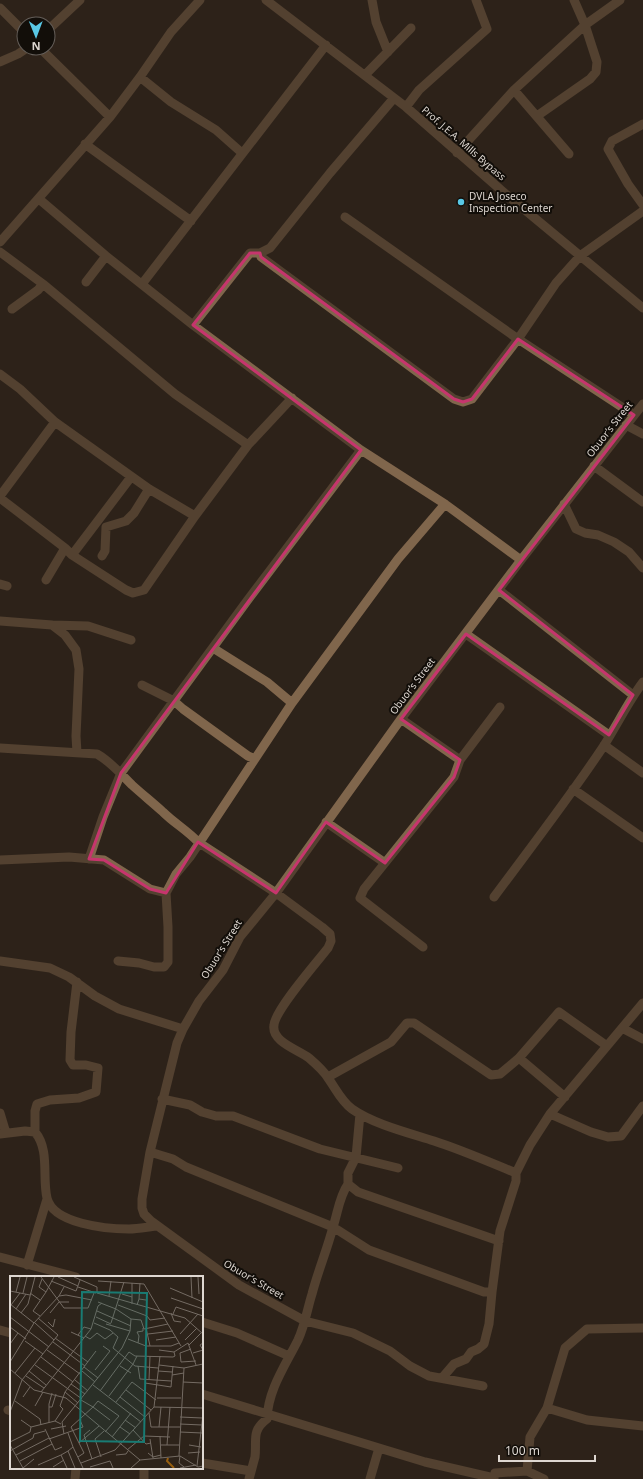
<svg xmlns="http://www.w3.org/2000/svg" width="643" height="1479" viewBox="0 0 643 1479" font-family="'Noto Sans',sans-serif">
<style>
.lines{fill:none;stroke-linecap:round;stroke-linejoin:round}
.minor{stroke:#80664c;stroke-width:9}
.marked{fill:none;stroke:#c6356d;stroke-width:3;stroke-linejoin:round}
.poi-dot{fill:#59c8e5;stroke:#120e09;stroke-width:1.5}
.labels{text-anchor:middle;stroke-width:4;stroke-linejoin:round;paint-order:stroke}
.street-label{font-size:10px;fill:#ded7d1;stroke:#120e09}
.poi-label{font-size:10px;fill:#ded7d1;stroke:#120e09;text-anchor:start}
.inset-river{fill:none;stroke:#975e0e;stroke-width:2}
.inset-road{fill:none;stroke:#746b63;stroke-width:1}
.view{fill:#197b73;fill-opacity:0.15;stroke:#197b73;stroke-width:2}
.inset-edge{fill:none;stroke:#ded7d1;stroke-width:2}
</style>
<rect width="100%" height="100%" fill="#2d231a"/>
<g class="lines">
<path class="minor" d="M266 0 406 107 501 190 643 308
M372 0 376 22 388 52
M0 8 24 32
M48 30 80 0
M40 48 110 117
M0 62 18 54 27 48
M365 75 411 28
M140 77 171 102 216 130 242 153
M514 90 569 154
M406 107 419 90 487 29 476 0
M537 116 590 79 596 72 597 62 585 25 574 0
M643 124 612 141 608 149 628 184 643 205
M85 144 191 221
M457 153 514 90 585 25 620 0
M39 199 106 256 193 325 361 450 445 504 521 560
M345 217 518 339 472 399 463 402 454 399 261 257 260 253 270 248 330 173 394 98
M0 242 110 117 140 77 171 32 200 0
M0 252 43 284 175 394 248 445
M86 282 106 256
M142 284 326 45
M12 309 38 290 43 284
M193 325 250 253H260
M0 374 20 389 55 422 149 489 195 516
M634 415 518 339 556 283 580 256 643 211
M626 425 643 434
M594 466 643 502
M0 496 55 422
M0 498 65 548 72 555 126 590 133 593 144 590 195 516 248 445 292 398
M564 504 576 529 585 533 598 535 614 542 629 552 643 568
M72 555 131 477
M102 556 105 551 106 527 126 521 134 513 149 489
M46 580 65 548
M0 584 7 586
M499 590 633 695
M0 621 52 625 65 635 76 650 79 669 76 736 77 753
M52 625 88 626 131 640
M466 634 609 735
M213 648 267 682 292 703
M142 685 174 701 183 709 248 756 255 759
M401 719 460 760
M604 745 643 773
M0 748 97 754C111 762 121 774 132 785 142 794 153 803 163 812 174 823 188 831 198 842L276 893 322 927 330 934 331 941 328 948C317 962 275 1010 274 1025 271 1042 299 1050 309 1058 316 1064 324 1071 328 1078 336 1089 341 1101 352 1109 373 1124 409 1133 434 1141 462 1150 489 1162 516 1173
M573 789 643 838
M326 822 385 863
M89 859 103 817 121 773 247 601 361 450
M0 860 69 857 104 860 150 889 166 893 176 874 190 857 292 703 398 559 445 504
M494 897C531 847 569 798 603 747 617 725 628 702 643 682
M423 947 360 898 364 889 454 777 460 760 500 707
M0 961 50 968 69 977 95 996 119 1009 183 1029
M118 961 139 963 154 967H164L168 962V927L166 893
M622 1028 643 1039
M519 1058 565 1097
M328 1077 391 1042 407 1023H414L491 1075 500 1074 519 1058 559 1012 607 1046
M162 1099 190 1105 202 1112 216 1116H233L320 1149 398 1168
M0 1113 6 1133
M360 1114 356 1157 348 1173V1184L358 1192 499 1241
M550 1114 591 1132 608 1137 621 1136 643 1106
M35 1132V1111L37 1104 50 1100 79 1098 96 1092 98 1068 86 1065H73L70 1060 71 1032 77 982
M0 1134 25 1131 35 1132C50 1150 42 1177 47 1198 53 1224 107 1229 129 1229 138 1229 147 1227 156 1226
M150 1152 173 1159 186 1167 333 1227 369 1250 484 1292H492
M0 1257 76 1277
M27 1265 47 1199
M202 1322 237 1333 289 1356
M0 1330 11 1333
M442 1378 454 1364 466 1359 471 1352 478 1349 484 1344 489 1324 492 1292 500 1231 516 1181V1173L530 1145 550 1114 643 1003
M483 1386 429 1376 410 1366 390 1351 353 1333 305 1321 239 1285 151 1221 144 1214 142 1208V1199L150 1152 177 1043 183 1029 199 1001 223 970 240 937 276 893 401 719 521 560 643 404
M202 1394 425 1462 494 1478V1479
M547 1408 587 1420 643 1426
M8 1410 11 1411
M202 1463 251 1471
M527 1471 530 1437 547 1408 565 1348 587 1329 643 1328
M494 1478 495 1473 527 1471 544 1479
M75 1479 76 1468
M144 1479V1468
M249 1479C251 1472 253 1464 255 1457 257 1440 251 1431 267 1419 268 1390 285 1366 298 1340 305 1325 307 1310 312 1294 318 1271 327 1250 333 1227 338 1212 339 1197 348 1184
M370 1479 379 1448"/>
</g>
<path d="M0 0H643V1479H0ZM250 253H260L261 257 454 399 463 402 472 399 518 339 634 415 499 590 633 695 609 735 466 634 401 719 460 760 454 777 385 863 326 822 276 893 198 842 166 893 150 889 104 860 89 859 121 773 361 450 193 325Z" fill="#2d231a" fill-opacity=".55" fill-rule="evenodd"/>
<path class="marked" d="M250 253H260L261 257 454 399 463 402 472 399 518 339 634 415 499 590 633 695 609 735 466 634 401 719 460 760 454 777 385 863 326 822 276 893 198 842 166 893 150 889 104 860 89 859 121 773 361 450 193 325Z"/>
<circle class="poi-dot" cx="461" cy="202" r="4"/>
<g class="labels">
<g class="street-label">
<text transform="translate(464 143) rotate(41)" y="4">Prof. J.E.A. Mills Bypass</text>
<text transform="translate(609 429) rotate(-52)" y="4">Obuor’s Street</text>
<text transform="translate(412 686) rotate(-53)" y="4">Obuor’s Street</text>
<text transform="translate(221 949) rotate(-58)" y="4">Obuor’s Street</text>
<text transform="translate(254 1279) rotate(30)" y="4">Obuor’s Street</text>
</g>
<g class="poi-label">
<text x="469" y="200">DVLA Joseco<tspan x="469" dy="12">Inspection Center</tspan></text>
</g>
</g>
<g transform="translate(10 1276)">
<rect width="193" height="193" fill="#2d231a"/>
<path class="inset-river" d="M158 182 157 185 164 192"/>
<path class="inset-road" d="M31 1 54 32H78L84 17M48 1 68 10M64 1 87 11V17L175 42 193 58M181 1 182 22M188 1 189 18M32 3 29 11 36 16 44 1M41 5 66 15 70 4M88 5 134 8 171 70M68 11 86 17M160 12 193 26M0 15 20 19M6 16 10 1M13 17 17 1M20 17 30 24M112 18 122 21V28M49 20 56 19 82 24M99 20 101 5M122 21V7M161 22 193 33M129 23 130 7M0 28 24 47M1 29 10 17M108 29 137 40 140 44 155 42M127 29 129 23 136 24M6 33 16 18M87 35 121 50M11 37 18 28 25 1M40 37 49 26H59M161 37 164 45 171 46M163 38 166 31 193 40M30 40 23 35 36 16M0 41 39 71M86 41 101 48M121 43 131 44 134 53 158 48M38 46 43 51 45 43M25 47 44 64M84 47 100 54 108 61 103 72 125 90 148 92M101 47 114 6M96 48 120 55M0 51 16 63M136 52 140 70M61 56 74 62M138 58 163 55M170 58 188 38M68 59 74 51 81 53M75 60 80 63 87 57 95 63 103 57M45 62 78 86M118 63 136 70H161L169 67M146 64 166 61M175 64 187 52M15 65 33 78M43 66 75 90M128 67 129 60 127 56 133 55V52M0 68 8 57M179 69 191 57M181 73 170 77 171 86 186 85M37 74 70 98M149 74 164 76 178 67 186 89M183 77 193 74 190 69 193 67M31 81 63 106M0 86 24 47 49 20 54 11M25 89 72 123M149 89 174 92 193 88M110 90 121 97M128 90 130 103 161 105M74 91 88 102M0 93 24 114 56 122 130 184 170 180 188 191 193 190M85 94 100 75 93 70M19 95 36 109M72 95 85 106M148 95 162 96M5 97 25 72M162 99 174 97M16 100 34 112M65 104 78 115M139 104 140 80M173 106 193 107M135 107 161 111 163 90M61 108 75 118M83 109 131 146M116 114 141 134M90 115 119 76 125 80 163 81 165 80 164 76M193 115V136M31 116 81 53 88 30 92 27M55 116 68 127M99 120 123 88 127 80M13 121 20 111M110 121 135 141M147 122H171M5 125 30 143 31 149M106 126 122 106 146 124M25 130 33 116M39 131H42L46 118M144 131 192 132M0 136 12 104 48 59 28 42M139 137 141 151H170M170 141 192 142M11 144 21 151 45 145 51 148M115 144 126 152M45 145 53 133 50 130 55 116 86 75M39 147V128L42 117M170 148 192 149M110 151 120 158M149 151 151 131M35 153 45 174 52 171M41 153 56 150M80 154 74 159 82 183M123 154 136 168 141 167M95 156 109 140 88 125 83 131 100 144M170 156 192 157M58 157 63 171 58 175 65 192M54 158 52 146 112 72 120 55 121 43 106 33 88 26M150 160 151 182M102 161 121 137M39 163 73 151 70 144M140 163 143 182M0 166 20 156 21 151M69 167 89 150M0 169 13 192M151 169H169M157 169 160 131M179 169 191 171M63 171 73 192M117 174 134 160 160 161M0 175 23 162 24 158 35 155M138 177 143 181 151 179M178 177 190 176M6 179 39 162M106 179 116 178 118 175M169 180 174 92M170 180 169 187 174 191M68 181 74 177 61 151 83 131 71 124M91 181 85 163 94 155M10 185 42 168M71 187 105 174 144 131 150 80M28 189 51 179M187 190 193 138M43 191 54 184M80 191 100 185 103 192M13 192 24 183M57 192 51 179 58 175M121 192 130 184M170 192 186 189"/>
<path class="view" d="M72 16 137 17 134 166 70 165Z"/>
<rect width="193" height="193" class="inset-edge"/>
</g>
<g transform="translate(36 36) rotate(179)"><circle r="19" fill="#120e09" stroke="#645e59"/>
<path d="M0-3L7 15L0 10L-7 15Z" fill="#59c8e5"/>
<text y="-6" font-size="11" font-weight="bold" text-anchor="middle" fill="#ded7d1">N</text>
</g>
<path d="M499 1455v6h96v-6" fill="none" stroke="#ded7d1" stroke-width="2"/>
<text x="505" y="1455" font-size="12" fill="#ded7d1" stroke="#120e09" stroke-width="3" paint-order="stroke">100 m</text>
</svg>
